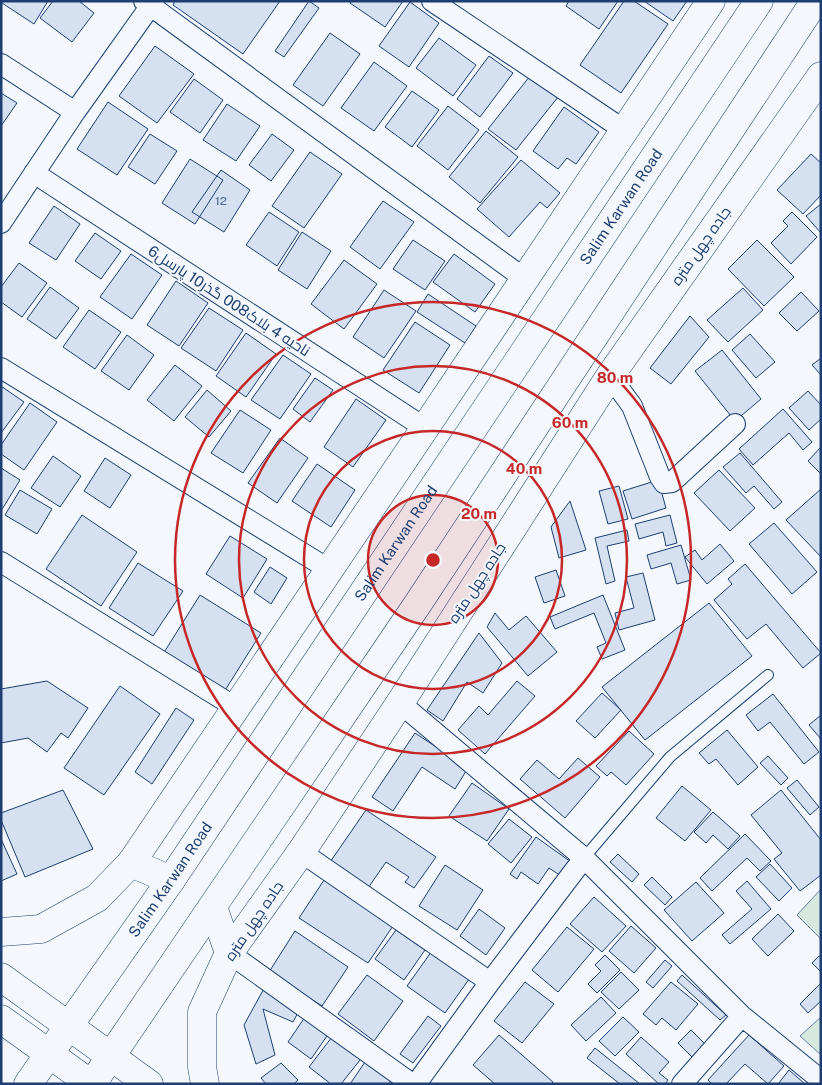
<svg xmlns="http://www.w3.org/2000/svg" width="822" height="1085" viewBox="0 0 822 1085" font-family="'Public Sans',Cairo,sans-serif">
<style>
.green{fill:#d7e8df;stroke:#687fa3}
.building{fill:#d5e0f0;stroke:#1d3f73}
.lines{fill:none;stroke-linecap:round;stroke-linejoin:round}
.lane-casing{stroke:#1d3f73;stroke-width:12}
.street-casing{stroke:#1d3f73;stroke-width:22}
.secondary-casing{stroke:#1d3f73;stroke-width:29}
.primary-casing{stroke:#1d3f73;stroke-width:29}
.lane{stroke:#f4f7fb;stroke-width:10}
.street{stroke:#f4f7fb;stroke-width:20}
.secondary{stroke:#f4f7fb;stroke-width:28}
.primary{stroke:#f4f7fb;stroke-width:28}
.ring{fill:none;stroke:#c62828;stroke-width:2.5}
.labels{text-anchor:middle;stroke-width:4;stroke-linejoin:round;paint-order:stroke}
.number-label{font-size:12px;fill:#4b6792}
.street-label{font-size:15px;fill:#1d3f73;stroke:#f4f7fb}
.centre{fill:#c62828;stroke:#f4f7fb;stroke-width:2.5}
.ring-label{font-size:15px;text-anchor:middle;font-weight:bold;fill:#c62828;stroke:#f4f7fb;stroke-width:4;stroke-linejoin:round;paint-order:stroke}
</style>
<rect width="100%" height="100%" fill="#f4f7fb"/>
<path class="green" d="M821 889V939L797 915Z
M821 1017V1055L800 1036Z"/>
<path class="building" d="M3 1H48L34 24 2 3Z
M53 1H79L94 13 72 42 40 18Z
M175 1H280L243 54 173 5Z
M309 1 319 8 284 57 275 51Z
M351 1H403L385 27 350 3Z
M569 1H618L599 29 566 6Z
M624 1H634L668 24 621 93 580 65Z
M644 1H687L673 21Z
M410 2 439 23 409 67 379 46Z
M330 33 360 54 323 106 293 85Z
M439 38 476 65 453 96 416 68Z
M155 46 194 74 157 123 119 96Z
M489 56 513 73 480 117 457 99Z
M374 62 407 86 374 131 341 108Z
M530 76 558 97 516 150 488 129Z
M194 79 223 100 200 133 170 112Z
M412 91 439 110 412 147 385 127Z
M1 93 17 103 1 126Z
M108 102 148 129 117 175 77 149Z
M227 104 260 126 236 161 203 140Z
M448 106 479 130 448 170 417 146Z
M564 107 599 132 576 164 567 158 558 169 533 151Z
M486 131 518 157 480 203 449 177Z
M150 134 177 151 155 184 128 167Z
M272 134 294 150 271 181 249 165Z
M310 152 342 174 304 228 272 206Z
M811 154 821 163V195L803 214 777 190Z
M190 159 223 180 195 224 162 203Z
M521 160 560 193 547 208 540 202 509 237 477 209Z
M221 170 250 190 224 232 192 212Z
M383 201 414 222 380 269 350 247Z
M821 204V233L806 216Z
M54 206 80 224 56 260 29 243Z
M269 212 299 232 277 266 246 245Z
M792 212 817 237 791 264 771 243 788 226 783 221Z
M302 232 331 251 307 289 278 270Z
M95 233 121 251 101 279 75 261Z
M413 240 445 261 425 290 393 269Z
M757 240 794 277 764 306 728 269Z
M131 254 162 275 132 319 100 297Z
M454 254 495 284 475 312 433 282Z
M344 260 377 284 344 329 311 304Z
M19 263 47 283 22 317 1 302V287Z
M176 281 208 303 179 346 147 325Z
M50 287 79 308 56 339 27 319Z
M743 288 763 310 728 342 707 320Z
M384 290 416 311 384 358 353 337Z
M801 292 819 311 797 331 779 313Z
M428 294 476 326 465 343 417 312Z
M209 308 243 330 216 371 181 348Z
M89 310 121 332 95 369 63 347Z
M690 316 709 337 671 384 650 368Z
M415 322 450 345 419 393 383 370Z
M246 333 276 354 246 397 216 376Z
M750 334 775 362 756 378 732 350Z
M127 335 154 355 129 390 101 371Z
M722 350 761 399 735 421 695 371Z
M283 355 311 374 280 419 251 400Z
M821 358V375L812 365Z
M175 365 202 386 174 421 147 400Z
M315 378 333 390 310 422 293 409Z
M1 386 24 402 1 433Z
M207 390 231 411 209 437 185 417Z
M808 391 821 405V419L809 430 789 408Z
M356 399 386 420 353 467 324 447Z
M30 403 57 422 24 470 1 454V445Z
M783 409 812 442 803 450 789 433 753 465 739 449Z
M240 410 271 430 243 473 211 453Z
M280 438 308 458 277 503 248 483Z
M821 447V474L808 461Z
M740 453 782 502 774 509 754 486 746 493 723 467Z
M53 456 81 476 60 507 31 488Z
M105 458 131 475 110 508 84 491Z
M317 464 355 490 331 527 292 501Z
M1 468 20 480 1 511Z
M719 470 755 508 730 531 694 493Z
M658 480 666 508 632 519 623 491Z
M619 486 628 519 608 524 599 491Z
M821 489V557L786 520Z
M20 490 52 509 37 534 5 515Z
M570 501 586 550 559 558 551 527Z
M82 515 137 552 101 606 46 569Z
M670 515 677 543 666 546 663 532 639 539 635 524Z
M774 523 817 572 792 594 749 544Z
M627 530 629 541 607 546 615 581 606 584 595 538Z
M230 536 267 559 243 598 206 574Z
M720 544 734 561 707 584 685 557 695 550 702 560Z
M681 545 691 580 677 584 671 563 651 569 647 555Z
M138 563 183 591 153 636 109 608Z
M745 564 821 653 803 668 766 624 747 639 714 600 732 584 728 579Z
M270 567 287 578 271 604 254 592Z
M556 570 565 596 544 603 535 577Z
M643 573 655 620 619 630 615 613 634 608 626 577Z
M200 595 261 633 224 692 163 654Z
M603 595 625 650 602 659 597 647 606 643 594 613 555 629 550 617Z
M709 603 752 656 645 740 602 687Z
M495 613 509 630 526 616 557 652 528 676 487 627Z
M479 633 502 663 483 693 467 682 443 721 427 710Z
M47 681 88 708 68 738 61 733 47 752 28 738 1 743V689Z
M517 681 535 696 485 754 458 730 479 706 488 715Z
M120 686 160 714 104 795 64 768Z
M602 693 621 710 595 738 576 721Z
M773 694 819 752 804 764 770 722 758 731 746 715Z
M176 708 194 720 152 784 135 772Z
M821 715V739L809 725Z
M727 730 758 767 738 785 716 759 709 764 699 753Z
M629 731 654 754 626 785 611 772 607 776 596 766Z
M415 733 468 768 455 789 422 767 393 811 372 797Z
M768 756 788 778 781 785 760 763Z
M578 758 600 777 565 818 520 779 537 760 559 779Z
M797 780 819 807 810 815 787 788Z
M472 783 509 809 487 841 449 816Z
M682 786 711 810 685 841 656 818Z
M63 790 93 849 25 877 1 820V813Z
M781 790 821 840V875L800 891 774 859 782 853 751 815Z
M366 810 436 857 414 888 405 882 409 877 386 862 366 891 328 865Z
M713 812 740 836 728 849 713 835 706 843 694 832Z
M509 819 532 837 511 863 488 844Z
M745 834 771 861 760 871 747 858 712 891 700 878Z
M536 837 571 862 561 876 549 868 538 884 521 872 517 879 510 874Z
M1 839 17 874 1 881Z
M618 854 639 874 632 882 610 862Z
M770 864 792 888 779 901 756 877Z
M445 865 483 890 457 930 419 906Z
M326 877 395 923 368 963 299 918Z
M652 877 672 897 665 905 644 885Z
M747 881 771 909 730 944 722 935 752 909 736 891Z
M696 882 724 913 692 941 664 910Z
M594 897 626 926 602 952 570 924Z
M479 909 505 928 486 955 460 936Z
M778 914 794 931 768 956 752 939Z
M631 926 656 948 634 973 609 951Z
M567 927 594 949 558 992 532 970Z
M396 930 425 950 404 980 375 959Z
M295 931 348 967 322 1006 269 972Z
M434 948 472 975 445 1013 407 986Z
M605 955 620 970 597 993 588 984 601 971 595 965Z
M819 956 821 957V972L812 963Z
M665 960 672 966 653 988 646 982Z
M621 972 639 990 619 1009 601 992Z
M367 975 403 1001 374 1041 338 1014Z
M682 975 726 1015 720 1020 677 981Z
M525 982 554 1004 522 1043 494 1021Z
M671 982 698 1004 676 1030 662 1018 656 1025 643 1014Z
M267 983 301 1007 293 1022 263 1009 275 1055 256 1064 244 1025Z
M821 983V1001L808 1013 800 1004Z
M601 997 616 1013 586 1041 571 1025Z
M428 1016 441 1026 413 1063 400 1054Z
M305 1017 329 1033 311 1059 288 1042Z
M623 1017 639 1032 615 1056 599 1041Z
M691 1030 706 1045 693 1058 678 1043Z
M335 1033 364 1055 341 1084H331L309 1067Z
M499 1035 553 1082 552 1084H495L473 1065Z
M749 1035 784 1066 768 1084 745 1064 726 1084H712L708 1080Z
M641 1037 669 1062 659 1073 668 1080 665 1084H659L626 1054Z
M595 1048 640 1084H620L587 1058Z
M365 1062 391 1080 389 1084H350Z
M281 1063 298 1080 294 1084H266L261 1078Z
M789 1070 805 1084H778Z"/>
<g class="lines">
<defs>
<path id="lane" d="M584 858 670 757 768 675"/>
<path id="street" d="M144 1 525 279
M432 1 624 130
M1 64 75 112
M34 173 425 428
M1 223 75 112 154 1
M1 368 330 570
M610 376 632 406 660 477 664 483 672 482 735 424
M1 562 235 707
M400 703 584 858 742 1016 821 1080
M301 852 490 982
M229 953 412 1084
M416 1084 490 982 584 858
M682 1084 742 1016"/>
<path id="secondary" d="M1 932 41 929 97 898 131 863 425 428 711 1
M1 977 149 1084
M1 1019 91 1084
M205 1084 202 1067V1012L229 953 301 852 400 703 610 376 821 76"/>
<g id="primary">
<path d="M131 863 171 880"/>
<path d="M213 907 229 953"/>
<path id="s1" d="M28 1084 171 880 759 1"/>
<path d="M92 1084 417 605 815 1"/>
</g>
</defs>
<use href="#lane" class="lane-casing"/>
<use href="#street" class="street-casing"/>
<use href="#secondary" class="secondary-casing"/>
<use href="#primary" class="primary-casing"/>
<use href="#lane" class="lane"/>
<use href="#street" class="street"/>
<use href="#secondary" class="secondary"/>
<use href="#primary" class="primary"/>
</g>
<circle cx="433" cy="560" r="65" fill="#c62828" fill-opacity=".12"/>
<g class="ring">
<circle cx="433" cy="560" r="65"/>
<circle cx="433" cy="560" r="129"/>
<circle cx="433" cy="560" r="194"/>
<circle cx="433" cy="560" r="258"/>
</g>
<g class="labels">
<g class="number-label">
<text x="221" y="205">12</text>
</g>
<g class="street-label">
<text dy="5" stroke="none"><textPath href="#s1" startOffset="1059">Salim Karwan Road</textPath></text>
<text transform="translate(701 246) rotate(-55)" y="5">جاده چهل متره</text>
<text transform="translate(229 301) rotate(33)" y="5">ناحیه 4 بلاک008 گذر10 پارسل6</text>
<text dy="5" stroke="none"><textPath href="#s1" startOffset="654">Salim Karwan Road</textPath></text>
<text transform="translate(477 583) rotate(-57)" y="5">جاده چهل متره</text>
<text dy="5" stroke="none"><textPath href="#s1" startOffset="249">Salim Karwan Road</textPath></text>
<text transform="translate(254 921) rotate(-56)" y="5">جاده چهل متره</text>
</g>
</g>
<circle cx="433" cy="560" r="8" class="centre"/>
<g class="ring-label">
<text x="615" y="383">80 m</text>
<text x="570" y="428">60 m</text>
<text x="524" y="474">40 m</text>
<text x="479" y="519">20 m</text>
</g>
<rect width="822" height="1085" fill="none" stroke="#1d3f73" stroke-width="5"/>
</svg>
